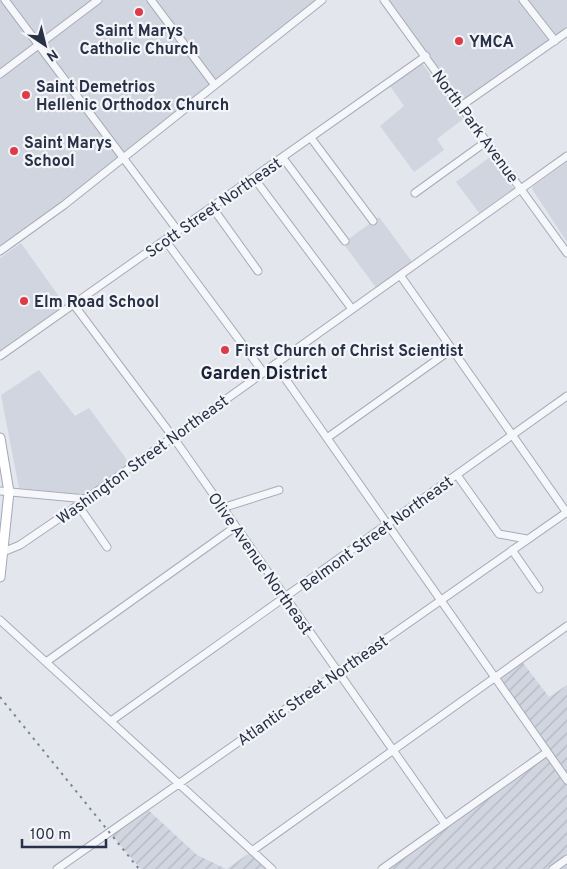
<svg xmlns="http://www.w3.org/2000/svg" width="567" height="869" viewBox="0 0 567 869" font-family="Overpass,sans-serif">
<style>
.built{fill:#d1d5df}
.industrial{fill:url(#industrial-furrows)}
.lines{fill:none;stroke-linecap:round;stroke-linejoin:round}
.minor-casing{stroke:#a7acb8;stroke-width:9}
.major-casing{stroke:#a1a9ba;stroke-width:11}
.minor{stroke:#f6f7fa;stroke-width:7}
.major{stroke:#fff;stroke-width:9}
.rail{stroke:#7a8498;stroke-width:2;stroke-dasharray:2.5 5;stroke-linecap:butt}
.poi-dot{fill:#de3b49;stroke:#f3f5f9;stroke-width:2}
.labels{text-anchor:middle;stroke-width:4.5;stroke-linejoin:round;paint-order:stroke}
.poi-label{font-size:16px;font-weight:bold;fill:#283147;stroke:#f3f5f9;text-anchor:start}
.street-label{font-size:16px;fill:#283147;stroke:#f3f5f9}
.neighbourhood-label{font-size:18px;font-weight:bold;fill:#1a2238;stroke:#f3f5f9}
</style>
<defs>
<pattern id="industrial-furrows" width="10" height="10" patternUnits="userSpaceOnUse" patternTransform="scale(1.25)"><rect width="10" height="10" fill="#d1d5df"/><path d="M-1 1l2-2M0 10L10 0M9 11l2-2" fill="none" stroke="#b3b7c1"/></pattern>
</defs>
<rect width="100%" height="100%" fill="#e3e6ed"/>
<path class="built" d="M0 0H322L0 251Z
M384 0H567V32L461 106Z
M422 63 463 119 437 139 444 150 414 172 380 126 404 106 390 86Z
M490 157 514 189 480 214 456 182Z
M567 162V242L532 189 533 186Z
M379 217 413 263 377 289 343 243Z
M21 243 65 305 0 351V258Z
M39 370 75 416 89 408 130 464 86 495 19 488 1 395Z"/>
<path class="industrial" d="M520 659 549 697 567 685V869H382L547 752 495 677Z
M145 807 197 855 226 869H141L109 832Z
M252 851 272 869H227Z"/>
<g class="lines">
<defs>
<path id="minor" d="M5 0 178 231
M151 0 214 84
M384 0 567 253
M523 0 555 41
M0 74 98 0
M461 106 567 32
M311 138 373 221
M283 158 345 241
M254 178 352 309
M415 193 487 141
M212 207 258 271
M165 240 263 372
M0 251 64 205 322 0
M400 275 567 513
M74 305 173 437 445 824
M0 356 426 56
M275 364 567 780
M327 438 452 349
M457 475 499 534 527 539
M0 491 86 499
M78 505 107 547
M222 508 279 490
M512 550 539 589
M3 552 20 545 61 517 567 156
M0 620 272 869
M46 662 235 527
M111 721 567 396
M252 851 567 626
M57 869 567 512
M382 869 547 752
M553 869 567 859"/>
<path id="major" d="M0 438 9 492 0 577"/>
</defs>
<use href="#minor" class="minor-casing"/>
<use href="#major" class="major-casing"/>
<use href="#minor" class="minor"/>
<use href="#major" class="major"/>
<path class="rail" d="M0 697 139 869"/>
</g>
<g class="poi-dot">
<circle cx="139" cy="12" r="5"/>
<circle cx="459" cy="41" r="5"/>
<circle cx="26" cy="95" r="5"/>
<circle cx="14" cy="151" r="5"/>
<circle cx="24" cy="301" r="5"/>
<circle cx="225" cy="350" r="5"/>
</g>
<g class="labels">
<g class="poi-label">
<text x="139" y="36" text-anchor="middle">Saint Marys<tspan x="139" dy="18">Catholic Church</tspan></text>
<text x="469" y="47">YMCA</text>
<text x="36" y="92">Saint Demetrios<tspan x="36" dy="18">Hellenic Orthodox Church</tspan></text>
<text x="24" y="148">Saint Marys<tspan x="24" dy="18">School</tspan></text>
<text x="34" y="307">Elm Road School</text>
<text x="235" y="356">First Church of Christ Scientist</text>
</g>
<g class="street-label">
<text transform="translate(476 126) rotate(54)" y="6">North Park Avenue</text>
<text transform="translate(213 207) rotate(-35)" y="6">Scott Street Northeast</text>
<text transform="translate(142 459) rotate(-36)" y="6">Washington Street Northeast</text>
<text transform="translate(376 533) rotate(-36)" y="6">Belmont Street Northeast</text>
<text transform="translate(261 563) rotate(55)" y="6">Olive Avenue Northeast</text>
<text transform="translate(312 690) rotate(-35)" y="6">Atlantic Street Northeast</text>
</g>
<g class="neighbourhood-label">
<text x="264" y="379">Garden District</text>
</g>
</g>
<g transform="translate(45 45) rotate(145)" stroke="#f3f5f9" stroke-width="4" paint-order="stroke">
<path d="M0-4L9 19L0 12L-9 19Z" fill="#283147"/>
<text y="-8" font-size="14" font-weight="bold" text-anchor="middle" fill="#283147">N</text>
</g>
<path d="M22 839v8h84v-8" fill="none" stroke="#283147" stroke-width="2.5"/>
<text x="30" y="839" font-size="15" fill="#283147" stroke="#f3f5f9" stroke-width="4" paint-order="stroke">100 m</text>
</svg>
